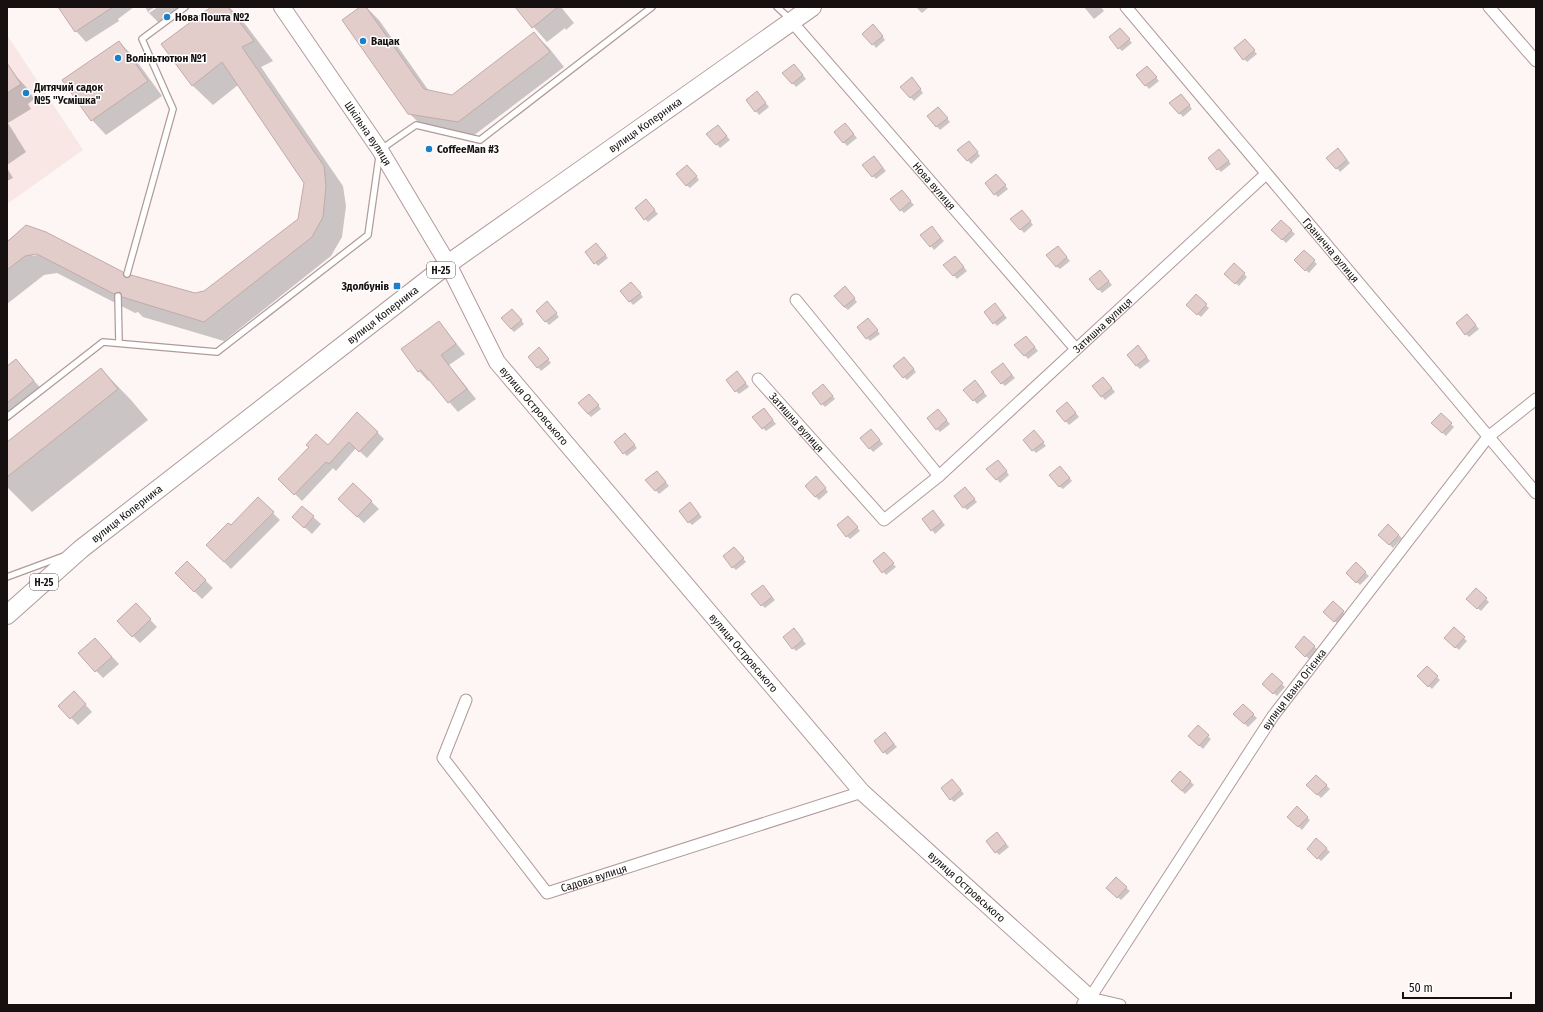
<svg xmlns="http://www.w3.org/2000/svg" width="1543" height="1012" viewBox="0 0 1543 1012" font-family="'Fira Sans Condensed',sans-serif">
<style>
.built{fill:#f8e7e5}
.shadow{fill:#0003;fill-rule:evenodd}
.building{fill:#e2cdcb;stroke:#c0aba9}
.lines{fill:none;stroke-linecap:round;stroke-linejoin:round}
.lane-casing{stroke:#b09b9a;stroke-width:8}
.street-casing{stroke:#b09b9a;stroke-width:13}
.secondary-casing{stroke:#b09b9a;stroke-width:18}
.primary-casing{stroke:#b09b9a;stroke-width:20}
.lane{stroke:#fff;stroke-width:5.5}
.street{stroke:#fff;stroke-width:11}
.secondary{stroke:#fff;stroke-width:16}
.primary{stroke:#fff;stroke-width:18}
.poi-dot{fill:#1d7fca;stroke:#fff;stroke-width:1.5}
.labels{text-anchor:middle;stroke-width:3;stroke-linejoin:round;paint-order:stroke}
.shield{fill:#fff;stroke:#5d5858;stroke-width:1}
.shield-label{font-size:10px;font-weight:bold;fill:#171010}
.poi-label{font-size:11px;font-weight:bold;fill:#171010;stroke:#fff;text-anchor:start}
.street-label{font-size:11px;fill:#171010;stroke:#fff}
</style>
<rect width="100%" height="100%" fill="#fef5f5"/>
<path class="built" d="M7 35 83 150 7 204Z"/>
<path class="shadow" d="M60 7H134L118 19 119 21 86 42 76 31Z
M145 7H155L149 11V13L158 7H184L159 23 148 12Z
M213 7H229L242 20 273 61 261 67 343 186 346 206 342 237 331 256 224 341 143 317 138 312 135 313 57 273 44 275 7 304V241L26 226 123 273 128 278 195 294 204 292 299 219 305 182 238 85 213 105 193 86 162 44ZM35 253 42 254 32 256Z
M362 7H366L379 20 429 91 452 96 534 33 549 48 564 67 473 136 424 128 409 113Z
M516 7H561L574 23 566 30 565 28 547 42Z
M916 7H929L922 13Z
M1084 7H1101L1104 11 1094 19Z
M877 29 885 40 876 48 873 44Z
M1123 32 1132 43 1122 51 1119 48Z
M119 42 133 56 162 96 106 135 92 120Z
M1248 44 1257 54 1247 62 1244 59Z
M797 68 806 79 796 87 784 73Z
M1150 70 1159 81 1149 89 1137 75Z
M13 73 27 88 34 99 28 104 31 109 8 123 26 152 7 165V77Z
M915 82 923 93 914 101 902 87Z
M760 96 769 107 759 115 756 111Z
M1184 98 1192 109 1183 117 1171 103Z
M941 111 950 122 940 130 928 116Z
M848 127 857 138 847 146 835 132Z
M721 129 730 140 720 148 708 134Z
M972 145 980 156 971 164 959 150Z
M1341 153 1350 163 1340 172 1337 168Z
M1222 154 1231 164 1221 172 1209 159Z
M877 161 886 171 876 179 873 176Z
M7 168 13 178 7 181Z
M691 169 699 180 690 188 686 185Z
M999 179 1008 189 998 197 995 194Z
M905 195 914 205 904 213 901 210Z
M649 204 658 214 648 222 645 219Z
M1025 214 1033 225 1024 233 1012 219Z
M1281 221 1295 234 1286 243 1273 230Z
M935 231 944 241 934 250 931 246Z
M599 248 608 258 598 266 586 252Z
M1061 250 1070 261 1060 269 1056 266Z
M1304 251 1317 264 1309 273 1295 260Z
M958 260 967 271 957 279 945 265Z
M1234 264 1247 277 1239 286 1225 274Z
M1103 274 1112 285 1102 293 1090 279Z
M634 286 643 297 633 305 621 291Z
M849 291 857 302 848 310 844 307Z
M1196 296 1209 308 1201 317 1187 305Z
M550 306 559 317 549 325 537 311Z
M998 308 1007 318 997 326 985 312Z
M515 313 524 324 514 332 511 329Z
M1470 318 1479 329 1469 337 1466 334Z
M439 322 465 354 449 365 476 399 458 412 430 380 428 381 419 371Z
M871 323 880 334 870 341 858 328Z
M1029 340 1038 351 1028 359 1016 345Z
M1141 350 1150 361 1140 369 1137 366Z
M542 352 551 363 541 371 530 357Z
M16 360 44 392 7 422V367Z
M908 362 916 372 907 380 904 377Z
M1006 368 1015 378 1005 386 1002 383Z
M101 369 131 400 148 420 32 512 7 487V444Z
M740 376 749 387 739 394 736 391Z
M1106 381 1115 392 1105 400 1093 386Z
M978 385 987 396 977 404 974 400Z
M826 389 835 399 825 407 822 404Z
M592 398 601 409 591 417 588 414Z
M1070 406 1079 417 1069 425 1057 411Z
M767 413 776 424 766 431 763 428Z
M941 414 950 424 940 432 937 429Z
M1441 414 1454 427 1446 436 1432 423Z
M377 432 384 439 367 458 356 448 336 471 333 468 302 501 280 479 328 446Z
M874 433 883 444 873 452 861 438Z
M1037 435 1046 446 1036 453 1024 440Z
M628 438 637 448 627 456 624 453Z
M1001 464 1009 475 1000 483 988 469Z
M1064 471 1072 481 1063 489 1059 486Z
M660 475 669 486 659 494 647 480Z
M820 481 828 492 819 500 815 496Z
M353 484 379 509 364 523 339 499Z
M968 492 977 502 967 510 964 507Z
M258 498 280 520 231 569 207 545 231 526Z
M302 507 321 524 312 534 301 524Z
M693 507 702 517 692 525 689 522Z
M936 515 945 525 935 534 932 530Z
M851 520 860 531 850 539 847 536Z
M1388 526 1402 538 1393 548 1380 535Z
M737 551 746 562 736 570 733 567Z
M887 557 896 567 886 575 875 561Z
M187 562 213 588 202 599 176 573Z
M1356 564 1369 576 1360 585 1347 573Z
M766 590 775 600 765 608 762 605Z
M1476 590 1489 602 1481 611 1467 599Z
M1333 602 1346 615 1338 624 1324 612Z
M143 612 157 627 140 643 133 636Z
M1454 629 1467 641 1459 650 1445 638Z
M797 633 806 644 796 651 793 648Z
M1304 638 1318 650 1309 659 1296 647Z
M102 646 119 664 103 678 79 653Z
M1427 667 1440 680 1432 689 1418 676Z
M1272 675 1285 687 1277 696 1264 684Z
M74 692 92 712 78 725 59 706Z
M1243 705 1257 718 1248 727 1235 714Z
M1198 727 1211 739 1203 749 1189 736Z
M888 737 897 747 887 755 884 752Z
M1181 772 1194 785 1185 794 1172 781Z
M1316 776 1330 789 1321 798 1308 785Z
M955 783 964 794 954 802 951 799Z
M1297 808 1310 820 1302 830 1289 817Z
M1000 837 1009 847 999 855 996 852Z
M1316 839 1330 852 1321 861 1308 849Z
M1116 879 1130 891 1121 900 1108 888Z"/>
<path class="building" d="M58 7H113L75 32Z
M211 7H228L254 41 242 47 324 166 326 186 323 217 312 237 204 322 122 297 120 292 114 294 37 254 25 256 7 270V242L26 225 46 232 123 272 126 278 131 275 195 293 204 291 298 219 304 183 222 62 192 86 161 44Z
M360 7H366L424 89 452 95 534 32 550 52 458 122 408 114 342 20Z
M515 7H558L532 28Z
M873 24 883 36 872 45 862 34Z
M1120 28 1130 39 1118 49 1109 37Z
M1245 39 1255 50 1243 60 1234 48Z
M119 41 148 81 91 121 62 80Z
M7 63 21 84 7 93Z
M794 64 803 75 792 84 782 73Z
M1147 66 1157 77 1145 86 1136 75Z
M912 77 921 89 910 98 900 87Z
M757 91 766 103 755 112 746 100Z
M1181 94 1190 105 1179 114 1169 103Z
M938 107 948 118 936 127 927 116Z
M845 123 854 134 843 143 834 132Z
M718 125 727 136 716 145 706 134Z
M969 141 978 152 967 161 957 150Z
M1338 148 1347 160 1336 169 1326 158Z
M1219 149 1229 161 1217 170 1208 158Z
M874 156 883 168 872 177 862 165Z
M687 165 697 176 686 186 676 174Z
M996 174 1006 185 994 195 985 183Z
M902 190 911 201 900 211 890 199Z
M646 199 655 210 644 220 635 208Z
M1022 210 1031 221 1020 230 1010 219Z
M1281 220 1292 230 1282 240 1271 230Z
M932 226 941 238 930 247 920 235Z
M596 243 606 255 594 264 585 252Z
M1058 246 1067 257 1056 267 1046 255Z
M1304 250 1315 260 1305 271 1294 260Z
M955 256 964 267 953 276 943 265Z
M1234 263 1245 273 1235 284 1224 274Z
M1100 270 1109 281 1098 290 1089 279Z
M631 282 641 293 629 302 620 291Z
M845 286 855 298 844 307 834 296Z
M1196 294 1207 304 1197 315 1186 305Z
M547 301 557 313 545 322 536 311Z
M995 303 1004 315 993 324 984 312Z
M512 309 522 320 511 329 501 318Z
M1467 314 1476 325 1465 335 1456 323Z
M868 318 878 330 866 339 857 327Z
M439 321 456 344 441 355 467 389 448 403 421 370 418 372 401 349Z
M1026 336 1035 347 1024 356 1014 345Z
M1138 345 1147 357 1136 366 1127 355Z
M539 347 549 359 537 368 528 357Z
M904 357 914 369 903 378 893 366Z
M16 359 34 381 7 403V366Z
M1003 363 1012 375 1001 384 991 372Z
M101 368 118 389 7 477V442Z
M737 371 746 383 735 392 726 380Z
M1103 377 1112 388 1101 397 1092 386Z
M975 380 984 392 973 401 963 390Z
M823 384 833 396 821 405 812 393Z
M589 394 599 405 588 414 578 403Z
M1067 402 1076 413 1065 422 1056 411Z
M764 408 773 420 762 429 752 417Z
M938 409 947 420 936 430 927 418Z
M357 412 378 432 359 452 349 442 329 464 326 462 294 495 278 479 309 447 306 445 316 434 328 445Z
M1441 413 1452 423 1442 433 1431 423Z
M871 429 880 440 869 449 860 438Z
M1034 430 1044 442 1032 451 1023 440Z
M625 433 635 445 623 454 614 442Z
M998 460 1007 471 996 480 986 469Z
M1060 466 1070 478 1059 487 1049 475Z
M657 471 666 482 655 491 645 480Z
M816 476 826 488 815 497 805 486Z
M353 483 372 501 357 517 338 499Z
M965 487 975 499 963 508 954 496Z
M258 497 274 512 224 562 206 545 228 523 231 525Z
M690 502 699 514 688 523 679 511Z
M302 506 314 516 304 528 292 517Z
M933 510 942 522 931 531 922 519Z
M848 516 858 527 846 537 837 525Z
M1388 524 1399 535 1389 545 1378 535Z
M734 547 744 558 732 568 723 556Z
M884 552 894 563 882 573 873 561Z
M187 561 206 580 194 592 175 573Z
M1356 562 1366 572 1356 583 1346 573Z
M763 585 772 597 761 606 751 594Z
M1476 588 1487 598 1477 609 1466 599Z
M1333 601 1344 611 1334 622 1323 612Z
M136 603 151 619 132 637 117 621Z
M1454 627 1465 637 1455 648 1444 638Z
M794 628 803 640 792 649 783 637Z
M1304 636 1315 646 1305 657 1295 647Z
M95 638 112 657 95 672 78 653Z
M1427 666 1438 676 1428 687 1417 676Z
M1272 673 1283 683 1273 694 1262 684Z
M74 691 86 704 70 719 58 706Z
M1243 704 1254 714 1244 724 1233 714Z
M1198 725 1209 735 1199 746 1188 736Z
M885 732 894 744 883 753 874 741Z
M1180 771 1191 781 1182 791 1171 781Z
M1316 775 1327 785 1317 795 1306 785Z
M952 779 961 790 950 800 941 788Z
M1297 806 1308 817 1298 827 1287 817Z
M997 832 1006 844 995 853 986 841Z
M1316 838 1327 848 1317 859 1307 849Z
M1116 877 1127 887 1117 898 1106 888Z"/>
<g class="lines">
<defs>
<path id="lane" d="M777 7 790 19
M127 274 173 109 142 39 185 7
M118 296 119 343
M7 417 103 342 217 352 368 235 380 150 416 125 480 140 652 7
M7 577 64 556"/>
<g id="street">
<path id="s1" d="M1126 7 1536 493"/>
<path d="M1489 7 1536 61"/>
<path id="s2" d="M792 22 1076 349"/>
<path d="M796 300 939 476"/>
<path id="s3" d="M758 379 884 520 939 476 1266 174"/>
<path id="s4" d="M466 700 443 758 547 893 862 792"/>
<path id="s5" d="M1120 1005 1090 998 1273 716 1488 437 1536 399"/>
</g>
<g id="secondary">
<path id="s6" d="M282 7 380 150 448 264 497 362 862 792 1090 998 1085 1005"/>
</g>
<g id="primary">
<path id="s7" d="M7 615 81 549 448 264 812 7"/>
</g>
</defs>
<use href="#lane" class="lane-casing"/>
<use href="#street" class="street-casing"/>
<use href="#secondary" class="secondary-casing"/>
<use href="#primary" class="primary-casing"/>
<use href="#lane" class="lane"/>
<use href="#street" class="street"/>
<use href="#secondary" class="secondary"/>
<use href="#primary" class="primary"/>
</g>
<g class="poi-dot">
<circle cx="167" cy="17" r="4"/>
<circle cx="363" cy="41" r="4"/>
<circle cx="118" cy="58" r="4"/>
<circle cx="26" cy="93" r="4"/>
<circle cx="429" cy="149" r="4"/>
<rect x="393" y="282" width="8" height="8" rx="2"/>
</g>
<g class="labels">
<g class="shield">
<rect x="427" y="262" width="28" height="16" rx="3"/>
<rect x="30" y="574" width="28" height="16" rx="3"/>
</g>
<g class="shield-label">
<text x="441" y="274">Н-25</text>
<text x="44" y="586">Н-25</text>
</g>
<g class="poi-label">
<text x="175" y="21">Нова Пошта №2</text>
<text x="371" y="45">Вацак</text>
<text x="126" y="62">Воліньтютюн №1</text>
<text x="34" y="91">Дитячий садок<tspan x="34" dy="13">№5 "Усмішка"</tspan></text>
<text x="437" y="153">CoffeeMan #3</text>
<text x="389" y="290" text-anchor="end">Здолбунів</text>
</g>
<g class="street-label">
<text dy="4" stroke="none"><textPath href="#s7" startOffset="805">вулиця Коперника</textPath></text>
<text dy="4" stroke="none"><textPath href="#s6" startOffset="153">Шкільна вулиця</textPath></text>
<text dy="4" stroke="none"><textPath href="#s2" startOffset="217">Нова вулиця</textPath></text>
<text dy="4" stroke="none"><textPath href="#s1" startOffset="318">Гранична вулиця</textPath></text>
<text dy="4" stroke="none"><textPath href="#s7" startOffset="481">вулиця Коперника</textPath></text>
<text dy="4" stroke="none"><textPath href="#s3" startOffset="482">Затишна вулиця</textPath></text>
<text dy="4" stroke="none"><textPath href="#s6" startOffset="473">вулиця Островського</textPath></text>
<text dy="4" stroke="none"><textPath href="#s3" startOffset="58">Затишна вулиця</textPath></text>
<text dy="4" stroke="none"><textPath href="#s7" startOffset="157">вулиця Коперника</textPath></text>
<text dy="4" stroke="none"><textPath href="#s6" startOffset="797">вулиця Островського</textPath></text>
<text dy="4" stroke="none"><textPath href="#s5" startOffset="401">вулиця Івана Огієнка</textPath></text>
<text dy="4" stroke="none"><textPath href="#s4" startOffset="282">Садова вулиця</textPath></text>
<text dy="4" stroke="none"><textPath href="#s6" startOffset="1121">вулиця Островського</textPath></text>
</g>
</g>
<rect width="1543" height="1012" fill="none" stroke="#171010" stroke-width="16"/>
<path d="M1403 992v6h108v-6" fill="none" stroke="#171010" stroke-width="2"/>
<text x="1409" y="992" font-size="12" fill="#171010" stroke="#ffffff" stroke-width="3" paint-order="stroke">50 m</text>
</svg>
